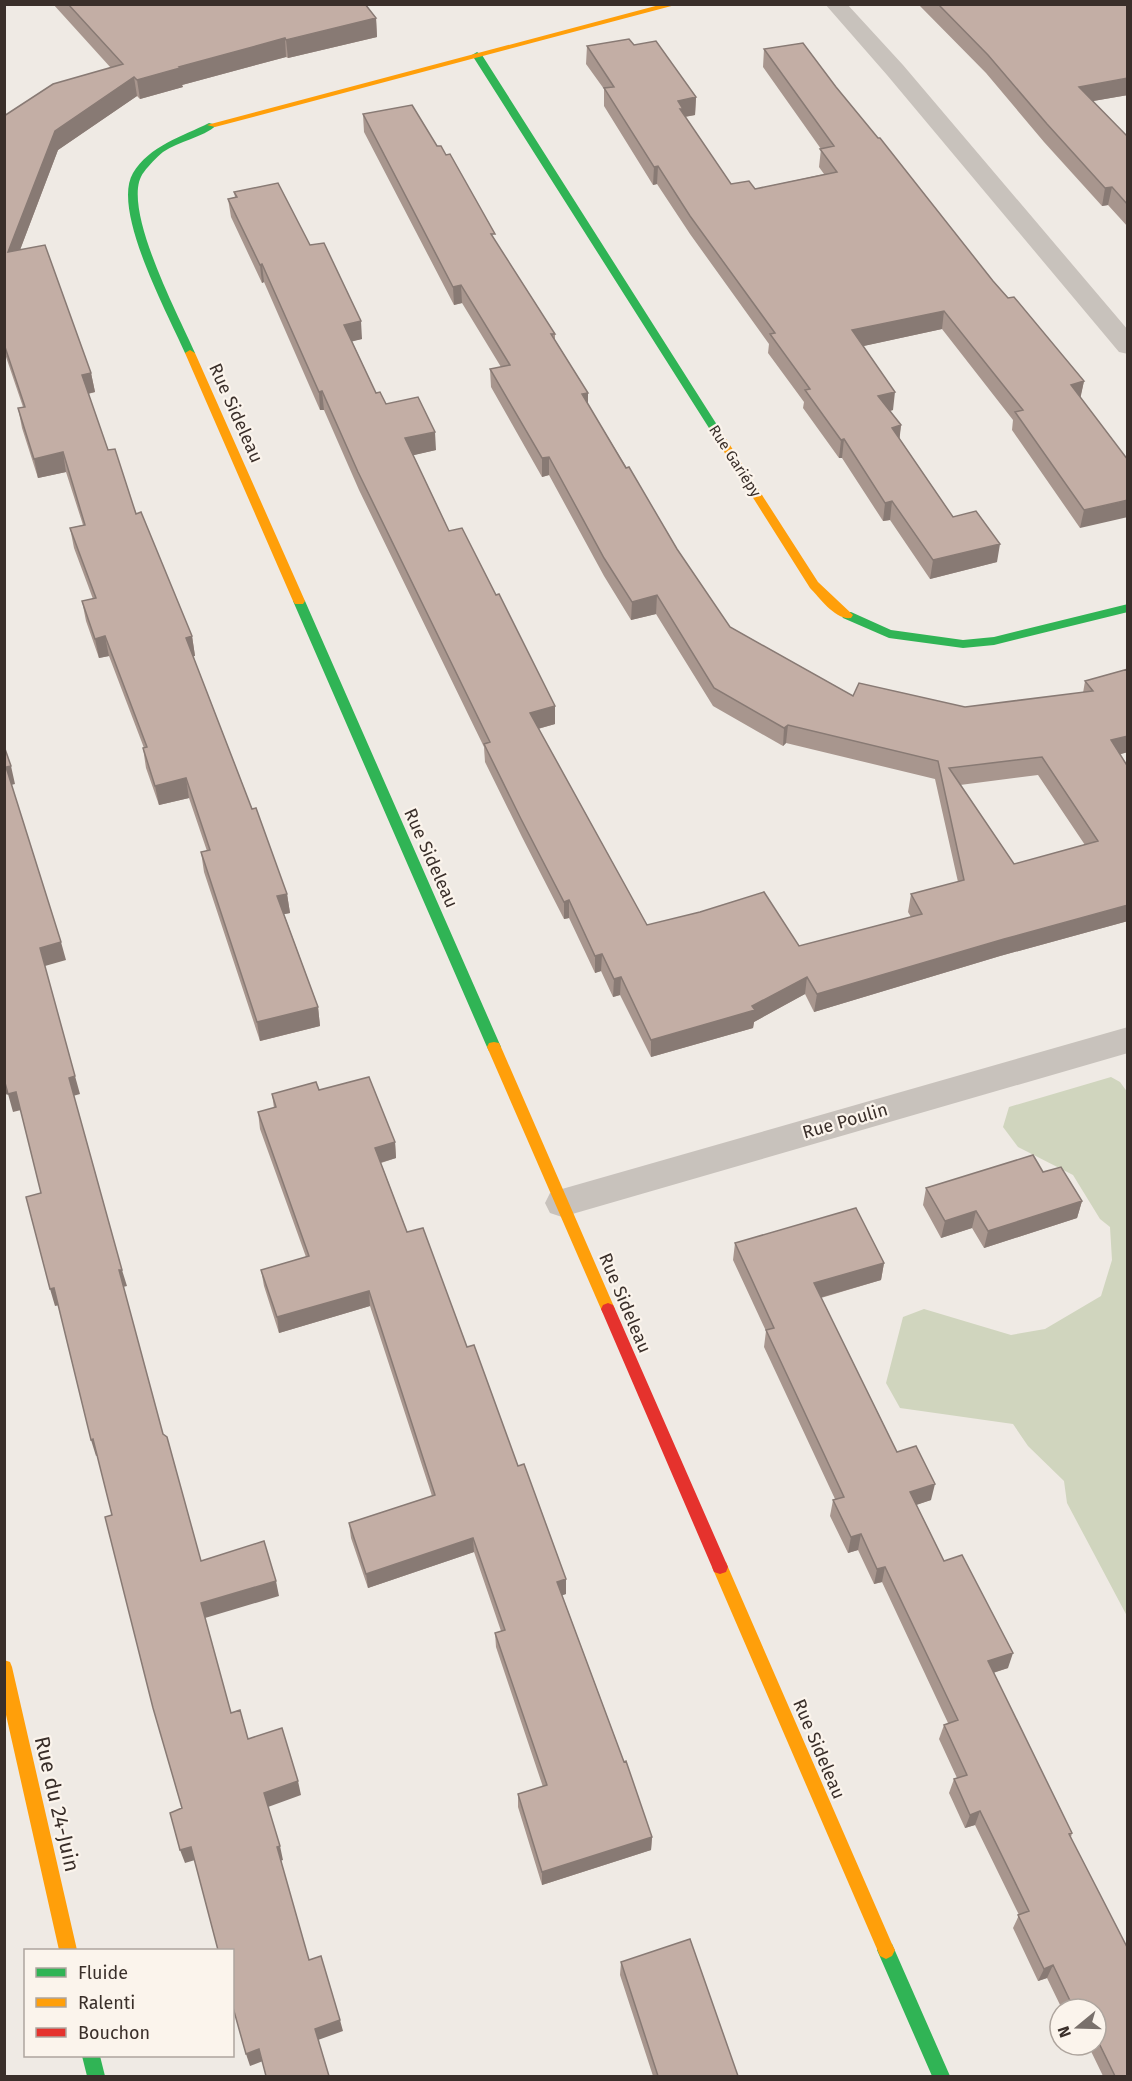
<svg xmlns="http://www.w3.org/2000/svg" width="1132" height="2081" viewBox="0 0 1132 2081" font-family="'Fira Sans',sans-serif">
<style>
.green{fill:#d0d5be}
.lines{fill:none;stroke-linecap:round;stroke-linejoin:round}
.street{fill:#c8c2bc;fill-rule:evenodd}
.fast{fill:#30b455;fill-rule:evenodd}
.slow{fill:#ff9f0a;fill-rule:evenodd}
.jam{fill:#e5322d;fill-rule:evenodd}
.wall{fill:#a8968e;fill-rule:evenodd}
.shaded-wall{fill:#887a74}
.building{fill:#c3aea5;stroke:#887a74;stroke-width:1.5;fill-rule:evenodd}
.labels{text-anchor:middle;stroke-width:4.5;stroke-linejoin:round;paint-order:stroke}
.far-street-label{font-size:15px;fill:#3a2f2a;stroke:#fbf4ec}
.street-label{font-size:18px;fill:#3a2f2a;stroke:#fbf4ec}
.near-street-label{font-size:21px;fill:#3a2f2a;stroke:#fbf4ec}
</style>
<rect width="100%" height="100%" fill="#efeae4"/>
<path class="green" d="M1111 1077 1120 1082 1128 1093 1127 1616 1067 1503 1064 1481 1028 1446 1013 1424 900 1408 886 1383 903 1317 924 1309 1011 1335 1045 1329 1101 1296 1112 1260 1110 1227 1100 1219 1073 1175 1018 1147 1003 1127 1009 1107Z"/>
<g class="lines">
<path class="street" d="M825 4H847L903 65 1128 330V354L1119 352 887 75Z
M1128 1027V1053L562 1217 550 1213 545 1203 550 1193 562 1189Z"/>
<path class="fast" d="M477 52 482 55 719 428 718 430 714 431 709 428 472 55Z
M209 123 217 125C202 138 179 141 163 152 157 157 149 165 144 172 118 203 180 318 195 353L190 356 185 353C168 314 111 210 133 173 149 146 183 136 209 123Z
M299 597 305 601 501 1047 499 1051H489L487 1047 293 601Z
M1128 604V612L994 645 963 648 889 638 843 618 841 615 843 612H851L891 630 963 640 994 637Z
M886 1941 892 1944 950 2076H932L877 1950 880 1944Z
M82 2056H100L105 2076H87Z"/>
<path class="slow" d="M663 4H679L215 127 207 125Z
M190 350 195 353 305 601 303 604H295L293 601 185 353Z
M714 425 719 428 818 582 853 615 851 618C835 620 820 598 810 588L709 428Z
M494 1042 499 1043 501 1047 615 1309 613 1313 608 1315 603 1313 601 1309 487 1047 489 1043Z
M720 1560 726 1562 728 1567 892 1944 895 1950 892 1956 886 1959 880 1956 712 1567 714 1562Z
M4 1660 10 1662 12 1667 77 1950H59L4 1706Z"/>
<path class="jam" d="M608 1303 613 1305 615 1309 728 1567 726 1572 720 1574 714 1572 712 1567 601 1309 603 1305Z"/>
</g>
<path class="wall" d="M53 4H365L376 18 377 37 288 58 286 57 182 85 183 87 140 99 137 96 58 150 20 250 91 373 95 392 88 394 108 450 192 636 195 656H193L252 809 287 894 290 913 284 914 318 1007 320 1026 260 1041 204 872 201 852 207 851 189 798 159 805 146 768 143 748H144L109 656 99 658 86 621 82 601 93 599 74 548 70 528 83 525 66 472 38 478 22 428 18 408 23 407 4 351V116L111 68Z
M918 4H1128V95L1093 101 1128 137V227L1108 205 1102 206 1044 142 986 73Z
M634 45 696 97 695 115 685 117 731 184 755 189 824 174 819 167 821 149 763 67 764 49 836 87 993 281 1084 381 1080 398 1128 460 1080 528 1012 430 1013 420 942 329 863 346 893 410 890 411 901 425 899 439 953 517 997 562 930 579 890 520 883 521 842 458H839L803 408 804 402 768 353 769 344 690 234 657 184 653 185 604 106V89L586 64 587 46Z
M363 114 495 241 555 334V340L588 393V405L677 549 730 627 853 696 965 707 1083 693 1085 681 1128 669V752L1120 754 1128 767V921L1000 956 814 1012 805 994 754 1022 753 1028 651 1057 620 995 613 997 601 971 595 973 569 918 564 919 522 837 485 762 484 747 359 490 324 410H320L264 282 262 283 231 217 228 199 235 197 234 192 310 245 362 339 352 341 376 393 386 404 436 450 413 455 449 531 555 724 538 729 647 925 799 946 911 917 908 912 911 894 958 882 935 779 786 743 783 746 713 706 656 614 631 620 604 576 549 475 542 477 491 387 490 369 501 367 462 303 454 305 364 132ZM1038 775 1085 845 1014 864 960 785Z
M319 1090 395 1142 396 1158 381 1163 407 1232 467 1347 566 1594 562 1595 652 1837 651 1850 542 1885 518 1807V1794L543 1787 496 1647 495 1633 501 1631 474 1552 368 1588 351 1538 349 1523 432 1496 370 1306 279 1333 264 1286 261 1270 306 1257 260 1129 258 1112 274 1108 272 1094Z
M1043 1172 1082 1201 1077 1218 984 1248 972 1228 941 1238 923 1205 926 1188Z
M735 1243 884 1263 881 1280 821 1298 897 1452 931 1500 916 1505 944 1561 1008 1668 993 1673 1072 1833 1071 1837 1128 2076H1103L1088 2045H1096V2009H1062L1047 1978 1038 1981 1013 1928 1019 1915 975 1825 965 1828 949 1793 954 1779 957 1778 939 1739 944 1725 948 1723 882 1582 874 1584 858 1550 848 1553 830 1516 833 1500 835 1499 764 1347 766 1331 733 1260Z
M621 1962 738 2076H653L620 1975Z"/>
<path class="shaded-wall" d="M376 18 377 37 288 58 286 40Z
M285 38 286 57 182 85 183 87 140 99 137 80 179 67Z
M134 77 137 96 58 150 12 271 8 252 55 131Z
M1128 78V95L1076 104 1079 87Z
M696 97 695 115 683 117 678 101Z
M658 166 657 184 653 185 654 167Z
M1112 187 1108 205 1102 206 1105 188Z
M262 264 264 282 262 283 260 265Z
M461 285 462 303 454 305 453 287Z
M944 311 942 329 850 349 852 330Z
M361 321 362 339 346 343 344 325Z
M91 373 95 392 86 394 82 375Z
M1084 381 1080 400 1071 385Z
M322 391 324 410H320L319 392Z
M895 392 893 410 876 414 878 396Z
M588 393V411L582 394Z
M901 425 899 444 892 428Z
M435 432 436 450 406 457 405 438Z
M844 439 842 458H839L841 440Z
M63 452 66 472 38 478 34 459Z
M549 457V475L542 477V458Z
M1128 500V517L1080 528 1084 510Z
M892 501 890 520 883 521 885 503Z
M1000 544 997 562 930 579 933 560Z
M657 595 656 614 631 620 632 602Z
M105 636 109 656 99 658 95 639Z
M192 636 195 656 189 657 186 638Z
M555 706V724L530 731V713Z
M788 725 786 743 783 746 784 728Z
M1128 736V752L1107 758 1111 740Z
M11 766 15 784 11 785 6 767Z
M186 778 189 798 159 805 155 786Z
M287 894 290 913 280 915 277 896Z
M569 900V918L564 919V902Z
M1128 905V921L1000 956 814 1012 817 994 1004 939Z
M61 942 66 960 45 966 40 948Z
M602 954 601 971 595 973V956Z
M621 977 620 995 613 997 614 979Z
M807 977 805 994 754 1022 753 1028 651 1057V1040L752 1006Z
M318 1007 320 1026 260 1041 257 1022Z
M75 1076 80 1094 73 1096 69 1078Z
M4 1079 16 1092 21 1110 13 1112 8 1094 4 1095Z
M395 1142 396 1158 376 1164 375 1148Z
M1082 1201 1077 1218 984 1248 988 1231Z
M976 1211 972 1228 941 1238 945 1221Z
M884 1263 881 1280 812 1300 814 1283Z
M119 1270H122L127 1286 123 1287Z
M54 1288 60 1305 55 1306 50 1289Z
M369 1291 370 1306 279 1333 277 1317Z
M93 1439 98 1455 96 1456 91 1440Z
M935 1484 931 1500 907 1508 910 1492Z
M861 1534 858 1550 848 1553 851 1537Z
M473 1538 474 1552 368 1588 366 1574Z
M885 1567 882 1582 874 1584 877 1569Z
M566 1579V1594L557 1597V1582Z
M276 1581 279 1596 205 1618 201 1603Z
M1013 1653 1008 1668 983 1676 988 1661Z
M298 1781 301 1795 268 1807 264 1793Z
M980 1811 975 1825 965 1828 970 1815Z
M652 1837 651 1850 542 1885V1872Z
M280 1846 283 1860 280 1861 277 1847Z
M191 1847 195 1860 185 1863 180 1850Z
M1053 1965 1047 1978 1038 1981 1044 1969Z
M340 2020 343 2031 318 2040 315 2029Z
M259 2049 263 2061 250 2066 246 2054Z"/>
<path class="building" d="M68 4H365L376 18 286 40 285 38 179 67 180 68 137 80 134 77 55 131 8 252 45 245 91 373 82 375 108 450 115 449 136 514 141 512 192 636 186 638 252 809 256 808 287 894 277 896 318 1007 257 1022 201 852 210 850 186 778 155 786 143 748 147 747 105 636 95 639 82 601 96 598 70 528 85 525 63 452 34 459 18 408 25 407 4 344V116L53 84 123 64Z
M938 4H1128V78L1079 87 1128 137V205L1112 187 1105 188 1047 124 988 55Z
M629 39 634 45 656 41 696 97 678 101 683 109H680L731 184 749 181 755 189 837 172 820 149 834 146 764 49 803 43 836 87 878 138H880L993 281 1008 298 1014 297 1084 381 1071 385 1128 460V500L1084 510 1015 412 1023 410 944 311 852 330 895 392 878 396 901 425 892 428 953 517 976 511 1000 544 933 560 892 501 885 503 844 439 841 440 805 390 810 389 770 334 775 333 690 216 658 166 654 167 604 88 614 87 587 46Z
M412 105 437 146H441L446 155 450 154 495 234H491L555 334H551L588 393 582 394 626 468 629 467 677 549 730 627 853 696 859 683 965 707 1093 691 1085 681 1128 669V736L1111 740 1128 767V905L1004 939 817 994 807 977 752 1006 755 1010 651 1040 621 977 614 979 602 954 595 956 569 900 564 902 521 819 484 744 490 742 358 472 322 391 319 392 262 264 260 265 228 199 237 197 234 192 278 183 310 245 324 243 361 321 344 325 376 393 380 392 386 404 418 397 435 432 405 438 449 531 462 528 496 595 499 594 555 706 530 713 647 925 700 912 764 892 799 946 922 914 911 894 964 880 938 761 788 725 784 728 714 688 657 595 632 602 604 558 549 457 542 458 490 369 510 365 461 285 453 287 363 114ZM1042 757 1098 841 1014 864 949 768Z
M4 746 11 766 6 767 61 942 40 948 75 1076 69 1078 122 1270H119L163 1434 167 1437 201 1561 264 1541 276 1581 201 1603 231 1713 240 1710 248 1739 282 1728 298 1781 264 1793 280 1846 277 1847 309 1960 321 1956 340 2020 315 2029 329 2076H266L259 2049 246 2054 232 2004V1950H218L191 1847 180 1850 170 1813 182 1808 153 1708 105 1517 112 1515 93 1439 91 1440 54 1288 50 1289 26 1197 41 1193 16 1092 8 1094 4 1079Z
M369 1077 395 1142 375 1148 407 1232 423 1228 467 1347 474 1345 518 1466 524 1464 566 1579 557 1582 624 1762 626 1761 652 1837 542 1872 518 1794 547 1785 495 1633 505 1630 473 1538 366 1574 349 1523 435 1495 369 1291 277 1317 261 1270 309 1256 258 1112 276 1107 272 1094 316 1082 319 1090Z
M1033 1155 1043 1172 1061 1167 1082 1201 988 1231 976 1211 945 1221 926 1188Z
M856 1208 884 1263 814 1283 897 1452 916 1446 935 1484 910 1492 944 1561 962 1555 1013 1653 988 1661 1072 1833 1069 1834 1128 1949V2076H1115L1096 2037V2009H1074L1053 1965 1044 1969 1018 1915 1029 1911 980 1811 970 1815 954 1779 967 1775 944 1725 958 1720 885 1567 877 1569 861 1534 851 1537 833 1500 844 1497 766 1330 774 1328 735 1243Z
M690 1939 738 2076H658L621 1962Z"/>
<g class="labels">
<g class="far-street-label">
<text transform="translate(735 461) rotate(57)" y="5">Rue Gariépy</text>
</g>
<g class="street-label">
<text transform="translate(236 413) rotate(66)" y="6">Rue Sideleau</text>
<text transform="translate(431 858) rotate(66)" y="6">Rue Sideleau</text>
<text transform="translate(845 1121) rotate(-16)" y="6">Rue Poulin</text>
<text transform="translate(625 1303) rotate(67)" y="6">Rue Sideleau</text>
<text transform="translate(819 1749) rotate(67)" y="6">Rue Sideleau</text>
</g>
<g class="near-street-label">
<text transform="translate(57 1804) rotate(77)" y="7">Rue du 24-Juin</text>
</g>
</g>
<rect width="1132" height="2081" fill="none" stroke="#3a2f2a" stroke-width="12"/>
<rect x="24" y="1949" width="210" height="108" fill="#fbf4ec" stroke="#aea59e" stroke-width="1.5"/>
<rect x="36" y="1968" width="30" height="9" fill="#30b455" stroke="#aea59e" stroke-width="1.5"/>
<text x="78" y="1979" font-size="18" fill="#3a2f2a">Fluide</text>
<rect x="36" y="1998" width="30" height="9" fill="#ff9f0a" stroke="#aea59e" stroke-width="1.5"/>
<text x="78" y="2009" font-size="18" fill="#3a2f2a">Ralenti</text>
<rect x="36" y="2028" width="30" height="9" fill="#e5322d" stroke="#aea59e" stroke-width="1.5"/>
<text x="78" y="2039" font-size="18" fill="#3a2f2a">Bouchon</text>
<g transform="translate(1078 2027) rotate(251)"><circle r="28" fill="#fbf4ec" stroke="#aea59e" stroke-width="1.5"/>
<path d="M0-4.5L10 22L0 15L-10 22Z" fill="#79706b"/>
<text y="-9" font-size="16" font-weight="bold" text-anchor="middle" fill="#3a2f2a">N</text>
</g>
</svg>
